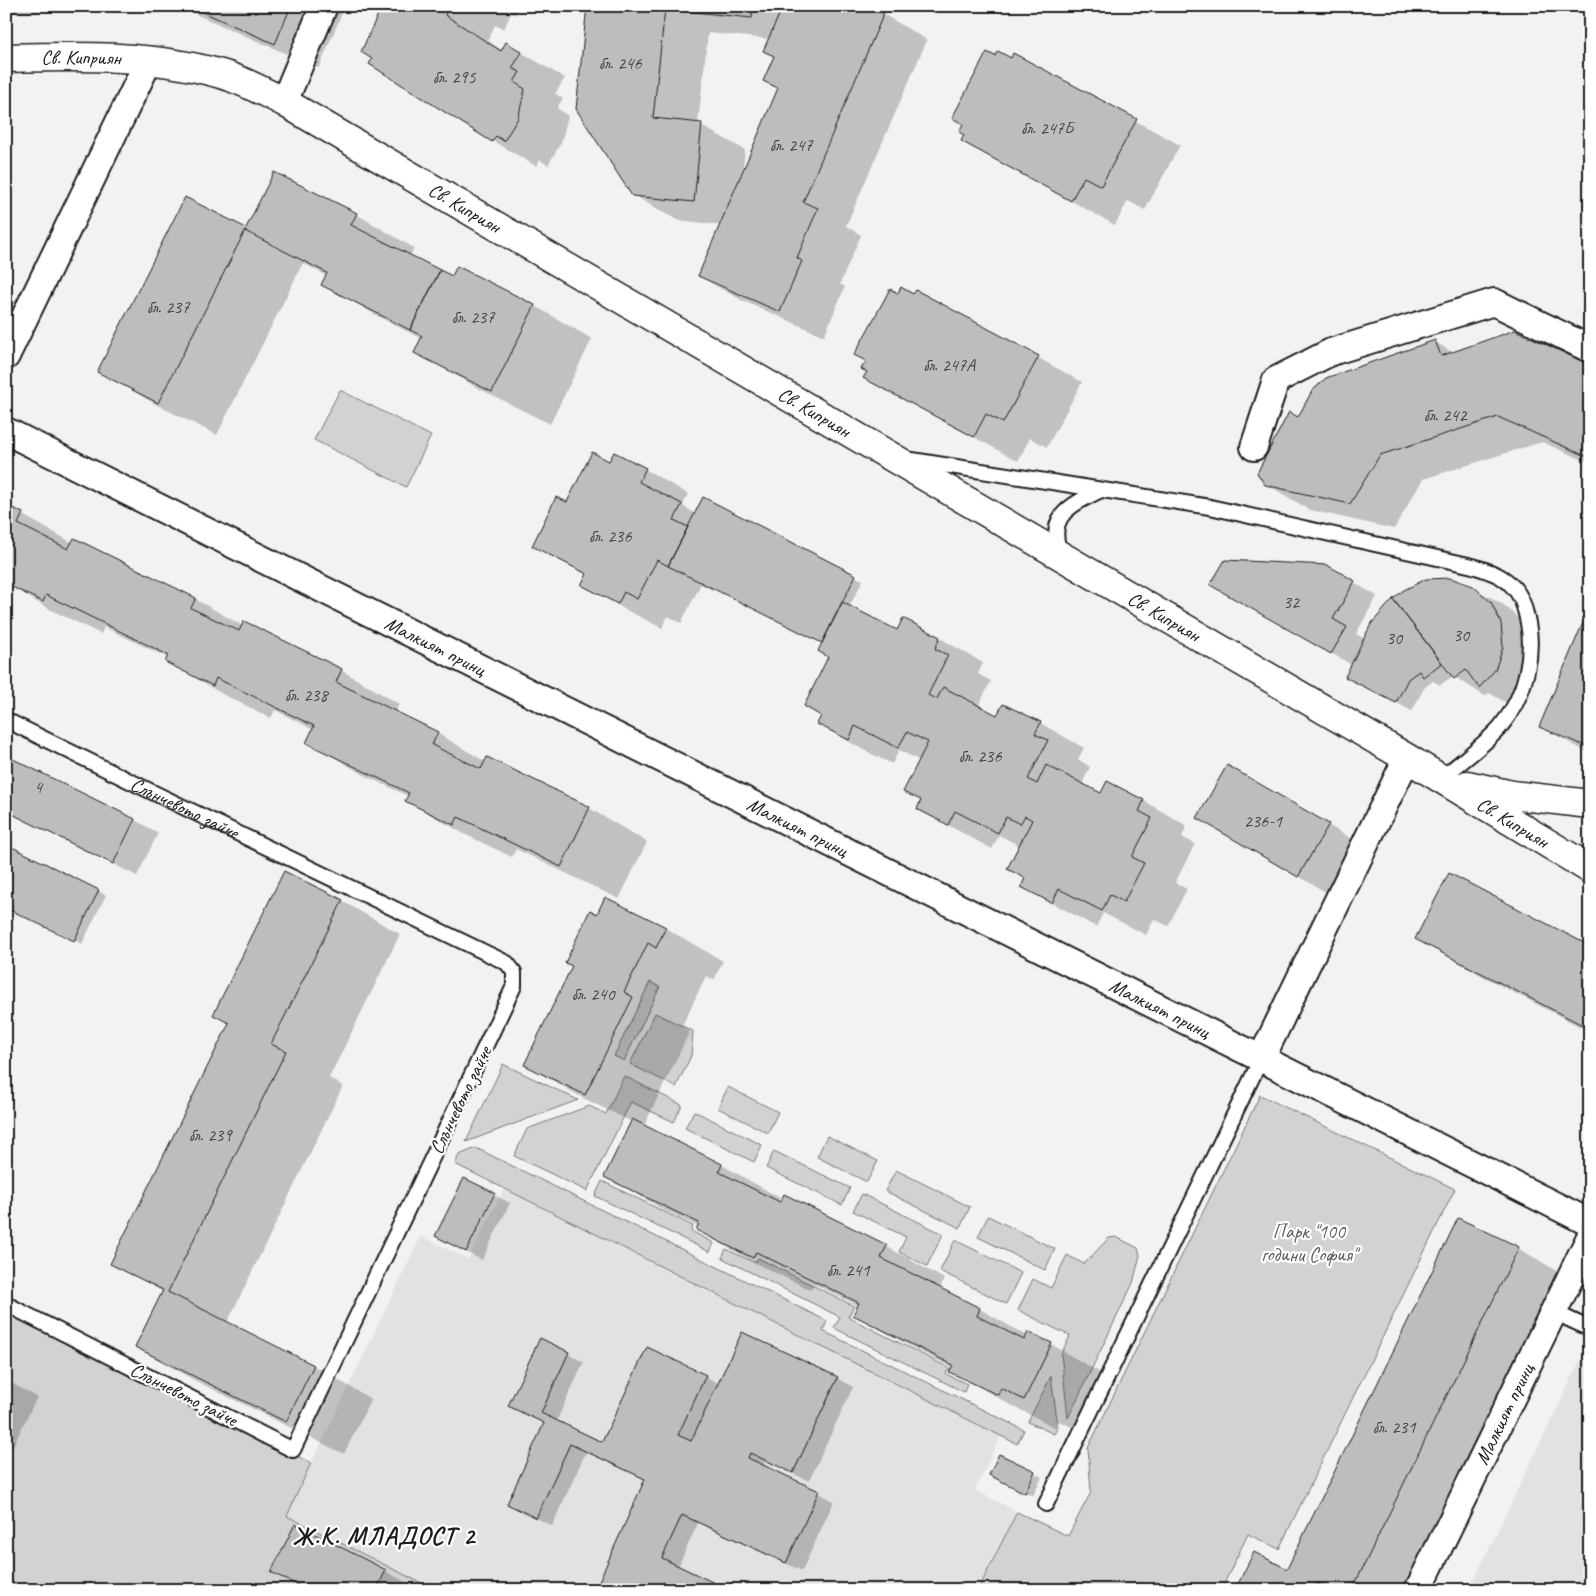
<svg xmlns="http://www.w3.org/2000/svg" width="1596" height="1596" viewBox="0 0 1596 1596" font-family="Caveat,sans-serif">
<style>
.built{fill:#e2e2e2}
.green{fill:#d2d2d2;stroke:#777}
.shadow{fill:#0003;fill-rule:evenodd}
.building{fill:#bdbdbd;stroke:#1c1c1c}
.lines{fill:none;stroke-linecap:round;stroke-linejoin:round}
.service-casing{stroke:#1c1c1c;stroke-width:18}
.minor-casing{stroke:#1c1c1c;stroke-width:30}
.tertiary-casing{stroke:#1c1c1c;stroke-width:31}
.service{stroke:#fff;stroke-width:14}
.minor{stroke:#fff;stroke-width:26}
.tertiary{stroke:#fff;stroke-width:28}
.labels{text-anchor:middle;stroke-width:4.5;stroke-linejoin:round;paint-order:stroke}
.number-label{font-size:18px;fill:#444}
.street-label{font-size:20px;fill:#1c1c1c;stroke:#fff}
.park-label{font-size:20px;fill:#5c5c5c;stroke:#fff}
.district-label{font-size:25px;font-weight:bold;letter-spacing:1px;fill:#1c1c1c;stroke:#fff}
</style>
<rect width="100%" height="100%" fill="#f2f2f2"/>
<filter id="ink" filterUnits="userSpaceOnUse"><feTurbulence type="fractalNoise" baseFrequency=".02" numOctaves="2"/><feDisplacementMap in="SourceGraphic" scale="10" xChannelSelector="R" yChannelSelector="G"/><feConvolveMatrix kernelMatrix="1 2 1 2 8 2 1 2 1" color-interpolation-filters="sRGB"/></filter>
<g filter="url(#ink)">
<path class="built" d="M504 1189 1001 1436 975 1490 1017 1512 978 1590H435L286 1516 421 1236 468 1259Z
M1590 1340V1590H1469Z"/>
<path class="green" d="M340 390 431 436 406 487 314 440Z
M650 982 660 987 624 1061 614 1056Z
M655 1013 693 1031 691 1056 676 1087 630 1064Z
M503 1064 578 1100 466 1142Z
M624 1076 682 1105 674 1122 631 1102 587 1191 514 1156 527 1129 589 1106 606 1114Z
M728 1087 778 1112 768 1133 718 1108Z
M1260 1095 1455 1189 1279 1549 1248 1534 1221 1590H978L1017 1512 1068 1536 1091 1492 1088 1448Z
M694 1111 762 1145 754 1162 685 1128Z
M827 1136 878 1161 867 1182 817 1157Z
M476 1148 827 1321 823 1331 1024 1430 1017 1444 455 1164 459 1155Z
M774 1151 850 1188 842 1205 766 1168Z
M896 1170 970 1207 960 1228 885 1191Z
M602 1181 693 1226 691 1231 714 1243 710 1252 595 1196Z
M862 1194 943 1234 927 1266 899 1252 906 1237 853 1211Z
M988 1216 1055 1249 1045 1270 978 1237Z
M1116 1237 1138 1248 1140 1255 1133 1283 1068 1418 1061 1354 1070 1336 1018 1310 1033 1279 1051 1288 1067 1255 1084 1264 1109 1238Z
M955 1240 1021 1273 1006 1304 940 1271Z
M726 1249 755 1263 758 1258 854 1306 848 1317 949 1368 946 1374 967 1384 964 1392 834 1328 840 1317 722 1258Z
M7 1310 311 1463 287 1516 435 1590H6Z
M1051 1376 1058 1427 1054 1434 1028 1422Z"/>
<path class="shadow" d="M6 6H40V13H6Z
M181 6H345L319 68 195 14Z
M378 6H519L515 15 511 13 504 29 495 25 488 41 503 51 507 44 565 78 555 94 563 98 557 108 568 116 561 143 548 165 540 160 536 166 493 141 374 59 380 12Z
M588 6H864L883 14 927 40 846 226 861 235 840 284 845 287 824 336 743 301 699 276 721 225 677 220 633 195ZM708 33 770 39 775 56 765 81 779 89 742 174 745 150 698 124Z
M1014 55 1180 145 1145 210 1128 201 1115 225 962 141 996 58 1011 60Z
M186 199 247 230 356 214 414 248 410 256 453 278 458 267 535 306 592 339 550 424 474 386 416 352 422 339 381 318 323 284 327 276 303 263 217 435 157 405 99 371Z
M916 291 1082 382 1047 447 1030 438 1018 461 865 378Z
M1435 342 1454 353 1590 366V463L1542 442 1423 479 1394 529 1310 510 1266 484 1299 419Z
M610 463 645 469 688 494 683 506 696 514 863 580 849 607 898 632 904 620 940 638 983 663 978 674 991 681 978 707 998 717 1040 723 1084 748 1078 759 1090 767 1082 784 1102 794 1107 783 1144 801 1187 826 1182 837 1195 844 1175 883 1187 889 1168 926 1154 919 1146 935 1103 913 1096 927 1022 886 1026 878 1020 846 999 835 992 849 918 809 922 801 905 791 920 761 899 750 892 764 862 749 818 724 822 716 830 657 824 643 713 588 712 590 701 584 681 623 668 616 662 628 626 610 583 585 587 575 534 545 568 503Z
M8 507 73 543 195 599 243 626 341 670 399 704 395 713 437 733 486 762 589 808 647 842 619 899 516 849 512 857 464 834 406 800 408 796 366 776 308 742 314 730 275 710 271 718 224 695 167 661 168 658 104 627 101 634 51 610 6 584V510Z
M1327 567 1377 596 1356 634 1365 639 1472 587 1504 605 1521 621 1532 642 1510 705 1489 693 1485 696 1453 676 1440 685 1433 681 1424 688 1412 711 1362 685 1352 665 1212 585Z
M1590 609V754L1540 726Z
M10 758 135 820 158 833 137 876 6 811Z
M1228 767 1359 843 1329 894 1198 818Z
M6 845 106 895 82 944 6 907Z
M342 901 400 934 329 1078 343 1086 227 1323 314 1366 371 1399 344 1454 194 1380 136 1347 163 1292 112 1263Z
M598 915 665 928 723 961 714 980 706 976 682 1026 690 1031 644 1126 722 1165 780 1198 778 1202 886 1246 944 1279 940 1289 980 1309 1027 1336 1029 1333 1051 1344 1109 1378 1082 1432 1059 1421 1056 1428 1009 1404 951 1371 953 1368 913 1348 855 1315 859 1306 814 1284 811 1290 755 1263 697 1229 699 1227 664 1210 606 1176 632 1122 583 1098 525 1065Z
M1416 938 1590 948V1032L1486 978Z
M464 1180 510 1203 482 1260 452 1245Z
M1518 1248 1576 1282 1426 1590H1237L1288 1570Z
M742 1334 838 1379 853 1387 809 1481 766 1461 763 1467 834 1501 802 1571 698 1523 678 1567 596 1590 646 1480 586 1452 552 1526 508 1504 545 1424 509 1406 540 1340 584 1362 556 1422 603 1444 705 1376 719 1384Z
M6 1380 37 1397 7 1458H6Z
M1000 1455 1042 1477 1033 1496 997 1479Z
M385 1571 409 1584 406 1590H306L273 1572Z"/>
<path class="building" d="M189 6H291L275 44Z
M377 6H449L445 15 501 51 506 42 522 52 512 68 520 72 514 82 525 89 518 118 504 141 496 136 492 142 369 64 372 59 361 52 379 12 375 10Z
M587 6H753L752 18 665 9 653 118 702 123 694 202 632 196 576 109Z
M783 6H867L884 13 803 202 818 208 797 258 802 261 780 312 698 276 778 88 763 81 774 56 763 51Z
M998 51 1011 58 1013 53 1137 119 1101 186 1084 177 1071 201 961 141 964 135 959 132 963 124 952 118 987 52 995 56Z
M274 172 357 213 351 225 440 270 410 330 321 285 327 273 245 231 158 403 97 372 185 197 246 228Z
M457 266 535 305 492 392 414 353 422 336 410 330 440 270 452 276Z
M901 287 913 294 916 290 1039 356 1003 423 986 414 974 437 863 378 867 372 861 369 866 361 854 355 890 289 898 293Z
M1515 330 1590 365V458L1498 417 1380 455 1350 504 1265 485 1257 473 1289 412 1298 417 1312 391 1326 378 1435 340 1441 356Z
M592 452 609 461 614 452 646 468 639 482 682 504 674 520 688 527 668 566 657 560 637 599 624 592 618 604 581 585 587 574 532 546 556 497 567 502Z
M703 497 856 575 822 643 668 566Z
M7 505 23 513 18 524 68 549 74 538 196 598 191 608 239 631 244 621 342 669 336 682 438 732 432 745 481 769 487 757 590 807 561 867 458 817 454 825 405 801 409 793 306 743 314 726 216 678 213 686 165 662 168 655 46 595 43 602 6 584Z
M1225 560 1327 565 1355 581 1333 619 1347 627 1331 654 1210 585Z
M1450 578 1473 586 1491 602 1501 623 1503 647 1495 670 1479 688 1466 670 1454 679 1393 599 1404 590 1426 579Z
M1393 599 1442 663 1423 677 1419 671 1408 679 1396 703 1345 677 1371 624Z
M842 602 897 630 903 618 940 637 935 649 948 655 928 695 937 699 943 687 997 715 1003 704 1041 722 1035 734 1048 740 1028 779 1037 784 1046 765 1101 793 1107 781 1144 800 1139 811 1152 818 1132 857 1144 863 1124 902 1110 895 1102 911 1059 889 1052 903 1021 887 1025 878 1007 869 1032 820 1025 816 1020 824 1006 817 998 833 955 811 948 825 917 809 921 800 903 792 928 742 907 732 898 748 855 726 849 740 817 724 821 716 804 706 828 657 818 651Z
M1590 606V748L1539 727Z
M9 757 135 819 113 864 6 811V763Z
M1227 765 1329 824 1298 877 1197 818Z
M6 844 99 890 74 941 6 908Z
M284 871 343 900 271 1044 286 1051 168 1292 314 1365 286 1422 135 1347 163 1290 110 1264 229 1023 213 1015Z
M1449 873 1590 946V1029L1415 939Z
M605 897 666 927 656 948 648 943 624 992 633 997 585 1095 524 1065 572 966 565 963 590 910 597 914Z
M632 1119 722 1164 719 1172 780 1202 784 1194 887 1245 881 1258 980 1308 977 1316 1024 1340 1028 1332 1052 1343 1024 1400 1001 1388 998 1395 949 1372 953 1365 853 1315 859 1303 756 1252 753 1258 722 1243 696 1230 699 1223 604 1177Z
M464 1178 495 1193 466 1252 435 1236Z
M1458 1218 1519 1247 1352 1590H1330L1317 1583 1313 1590H1235L1254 1552 1287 1569Z
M742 1332 838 1377 793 1473 750 1453 748 1458 819 1491 786 1563 682 1515 662 1558 729 1590H595L645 1479 570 1444 536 1518 507 1504 544 1423 508 1406 540 1338 569 1352 541 1413 602 1442 647 1347 706 1375 678 1435 691 1441Z
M999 1454 1035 1471 1025 1493 989 1475Z
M295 1524 386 1570 376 1590H307L271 1572Z"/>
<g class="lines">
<defs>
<g id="service">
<path d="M912 460 1210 507 1473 566C1488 571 1503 575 1513 587 1520 594 1524 605 1526 614 1536 652 1526 695 1501 726 1487 743 1459 763 1441 779"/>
<path d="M1061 555C1045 516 1071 505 1101 490"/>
<path id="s1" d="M6 720 148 790 507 963 514 972V986L293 1450 6 1304"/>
<path d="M1554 1312 1590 1329"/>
<path d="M1046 1504 1261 1059"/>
</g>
<g id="minor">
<path d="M284 102 324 6"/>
<path d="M6 356 149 60"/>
<path id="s2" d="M6 431 1590 1223"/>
<path d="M1254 447 1276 380 1331 352 1494 302 1590 349"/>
<path d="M1261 1059 1407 758"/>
<path id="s3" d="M1418 1590 1590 1237"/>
</g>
<g id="tertiary">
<path id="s4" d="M6 58C79 56 151 54 221 74 243 80 264 92 284 102L1407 758 1590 869"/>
<path d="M1467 785 1512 795 1590 804"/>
</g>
</defs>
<use href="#service" class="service-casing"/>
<use href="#minor" class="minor-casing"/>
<use href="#tertiary" class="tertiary-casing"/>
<use href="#service" class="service"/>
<use href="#minor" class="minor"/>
<use href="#tertiary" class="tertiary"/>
</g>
</g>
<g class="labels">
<g class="number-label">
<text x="620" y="69">бл. 246</text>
<text x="454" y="83">бл. 295</text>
<text x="1047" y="134">бл. 247Б</text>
<text x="791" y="151">бл. 247</text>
<text x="168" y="313">бл. 237</text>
<text x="473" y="323">бл. 237</text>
<text x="949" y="371">бл. 247А</text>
<text x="1445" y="421">бл. 242</text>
<text x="610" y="542">бл. 236</text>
<text x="1291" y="608">32</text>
<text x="1461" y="641">30</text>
<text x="1394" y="644">30</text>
<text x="306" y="701">бл. 238</text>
<text x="980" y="762">бл. 236</text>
<text x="38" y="793">4</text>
<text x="1263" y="827">236-1</text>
<text x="593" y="1000">бл. 240</text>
<text x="210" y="1141">бл. 239</text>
<text x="848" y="1276">бл. 241</text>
<text x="1394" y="1433">бл. 231</text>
</g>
<g class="street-label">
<text dy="7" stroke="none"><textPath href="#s4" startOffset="75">Св. Киприян</textPath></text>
<text dy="7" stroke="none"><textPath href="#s4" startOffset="495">Св. Киприян</textPath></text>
<text dy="7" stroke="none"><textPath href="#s4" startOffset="900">Св. Киприян</textPath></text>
<text dy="7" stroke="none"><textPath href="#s4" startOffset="1305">Св. Киприян</textPath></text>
<text dy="7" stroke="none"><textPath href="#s2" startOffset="480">Малкият принц</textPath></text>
<text dy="7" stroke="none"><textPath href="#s1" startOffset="199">Слънчевото зайче</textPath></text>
<text dy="7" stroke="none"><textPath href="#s4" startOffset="1710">Св. Киприян</textPath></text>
<text dy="7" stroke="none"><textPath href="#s2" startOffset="885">Малкият принц</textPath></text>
<text dy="7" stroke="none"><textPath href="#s2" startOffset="1290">Малкият принц</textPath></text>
<text transform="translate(460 1100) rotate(-64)" y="7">Слънчевото зайче</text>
<text transform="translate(184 1394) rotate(27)" y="7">Слънчевото зайче</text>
<text dy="7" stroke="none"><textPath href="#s3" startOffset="196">Малкият принц</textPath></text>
</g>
<g class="park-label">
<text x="1309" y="1238">Парк "100<tspan x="1309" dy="23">години София"</tspan></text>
</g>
<g class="district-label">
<text x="384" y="1544">Ж.К. МЛАДОСТ 2</text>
</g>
</g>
<rect width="1596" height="1596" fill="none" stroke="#fff" stroke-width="25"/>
<rect x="12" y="12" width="1571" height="1571" fill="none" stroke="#1c1c1c" stroke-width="2" filter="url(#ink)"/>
</svg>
